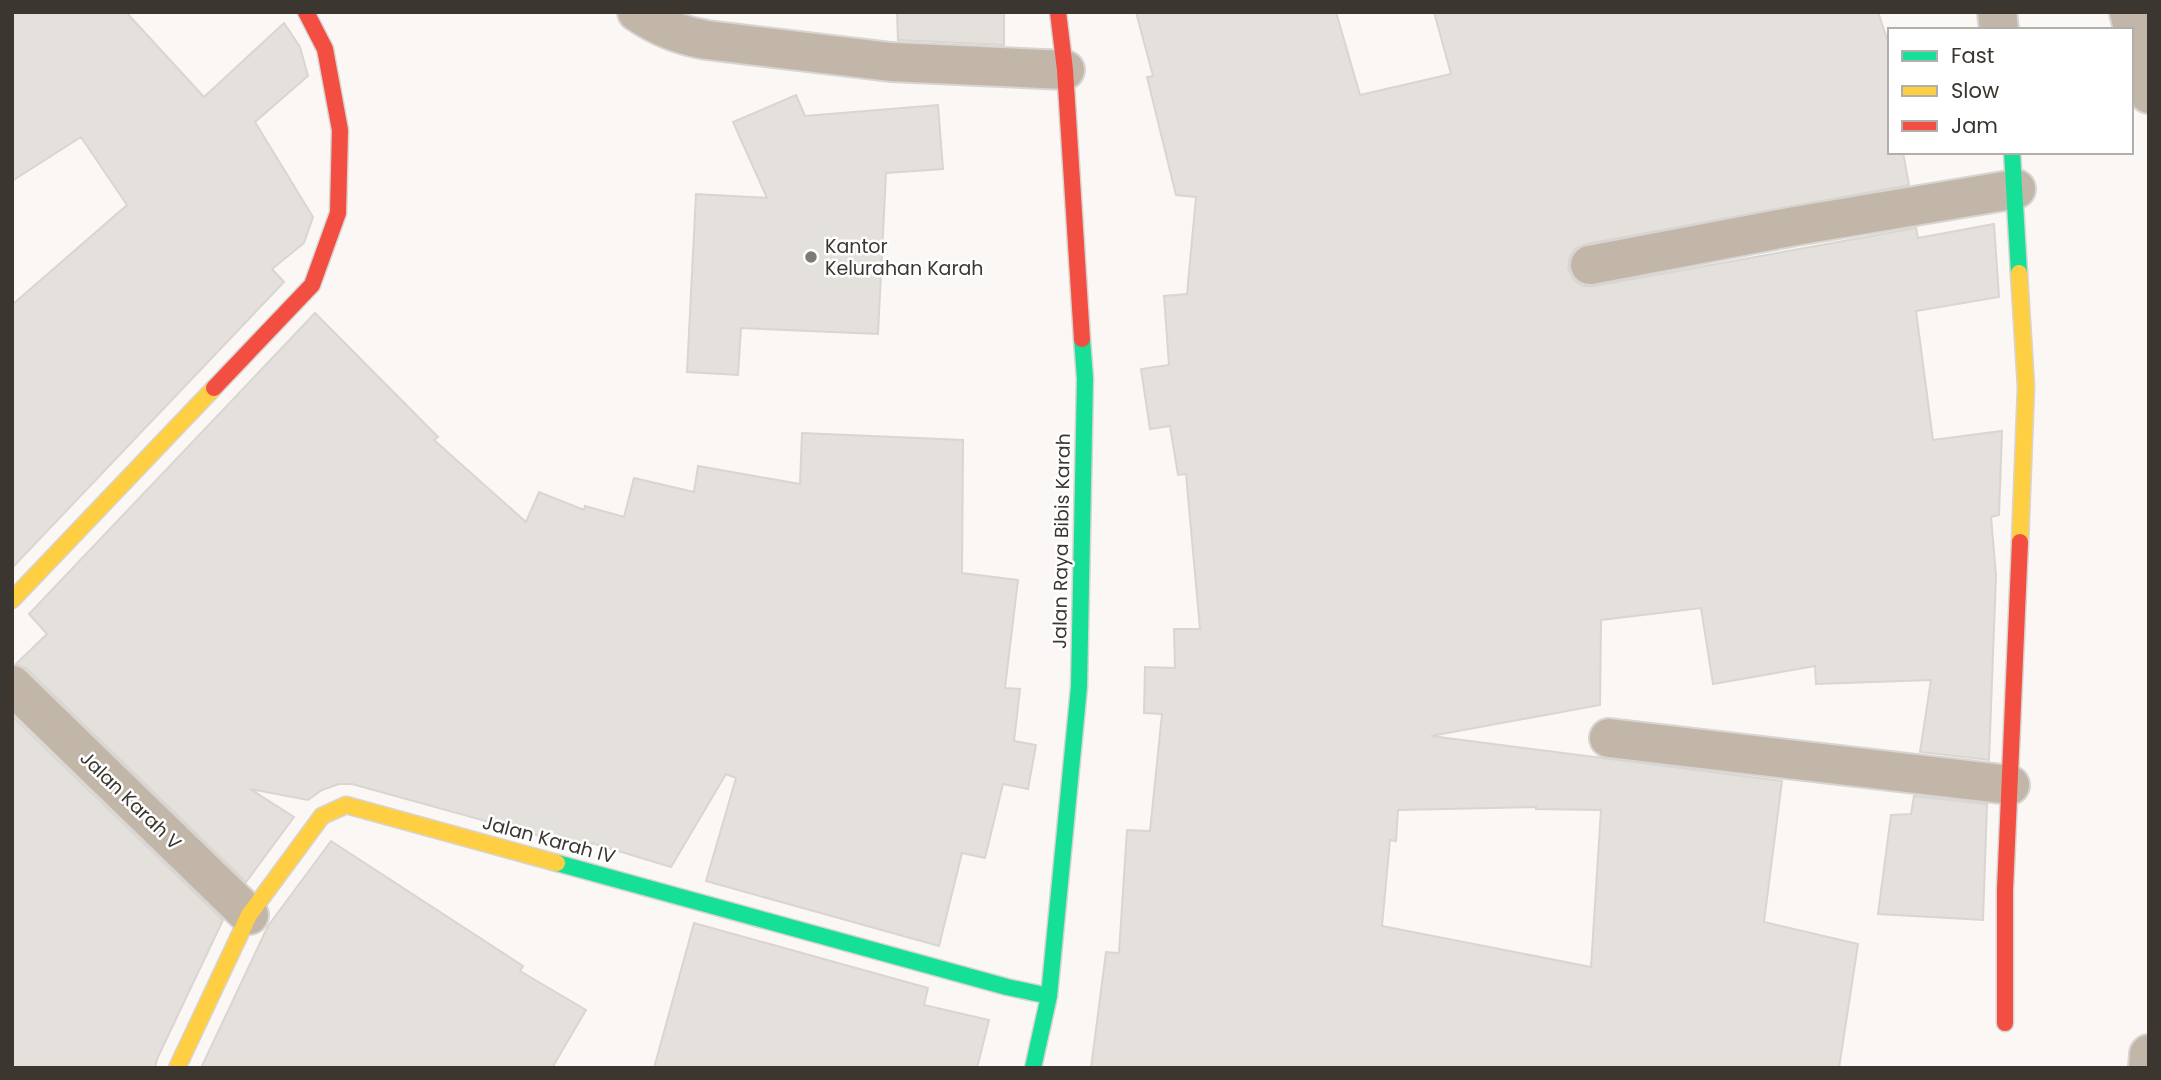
<svg xmlns="http://www.w3.org/2000/svg" width="2161" height="1080" viewBox="0 0 2161 1080" font-family="Poppins,sans-serif">
<style>
.building{fill:#e4e0dc;stroke:#d9d5d1;stroke-width:2;fill-rule:evenodd}
.lines{fill:none;stroke-linecap:round;stroke-linejoin:round}
.street-casing{stroke:#d7d4d2;stroke-width:42}
.fast-casing{stroke:#d7d4d2;stroke-width:19}
.slow-casing{stroke:#d7d4d2;stroke-width:19}
.jam-casing{stroke:#d7d4d2;stroke-width:19}
.street{stroke:#c2b6a8;stroke-width:38}
.fast{stroke:#16e098;stroke-width:16}
.slow{stroke:#ffcf43;stroke-width:16}
.jam{stroke:#f24e42;stroke-width:16}
.poi-dot{fill:#7e7a75;stroke:#fff;stroke-width:2.5}
.labels{text-anchor:middle;stroke-width:5;stroke-linejoin:round;paint-order:stroke}
.poi-label{font-size:19px;fill:#3b3630;stroke:#fff;text-anchor:start}
.street-label{font-size:19px;fill:#3b3630;stroke:#fff}
</style>
<rect width="100%" height="100%" fill="#faf7f4"/>
<path class="building" d="M12 12H126L204 97 284 23 300 47 308 76 255 122 313 217 304 243 272 269 284 282 12 568V305L127 205 81 137 12 181Z
M897 12H1004V45L898 40Z
M1136 12H1336L1360 95 1451 74 1434 12H1878L1890 48V152H1903L1909 185 1586 244 1575 249 1570 257 1568 268 1574 280 1583 286H1594L1916 228 1918 238 1994 224 1999 297 1916 311 1933 440 2002 431 1999 515 1991 517 1996 575 1989 760 1920 752 1931 680 1816 684 1815 666 1713 684 1701 608 1601 620 1600 705 1431 736 1782 781 1764 922 1858 944 1839 1068H1091L1106 952 1119 953 1127 830 1150 831 1162 714 1144 713 1145 667 1175 668 1174 629H1200L1186 474 1178 475 1170 426 1150 429 1141 369 1169 365 1164 296 1187 294 1196 197 1176 195 1147 77 1153 76ZM1536 807V809L1601 810 1591 967 1382 926 1390 840 1396 841 1398 810Z
M796 95 805 116 938 105 943 169 886 173 878 334 741 328 738 375 687 372 696 194 767 198 733 122Z
M315 313 438 437 434 440 526 522 539 492 584 510 585 506 624 517 634 478 694 492 698 466 800 484 802 433 963 440 962 573 1018 580 1005 688 1020 689 1014 741 1036 745 1028 789 1003 784 985 858 962 853 939 946 706 881 736 778 726 774 671 867 592 843 590 850 352 784H339L322 790 308 800 250 789 294 817 246 882 27 669 16 664 47 634 29 614Z
M12 716 223 920 157 1059 155 1068H12Z
M1914 796 1987 804 1983 920 1878 914 1891 815 1911 814Z
M331 841 523 966 520 971 586 1010 552 1068H201L268 926Z
M694 923 928 988 924 1005 989 1020 977 1068H654Z"/>
<g class="lines">
<defs>
<path id="street" d="M637 12C659 27 681 36 707 40L891 62 1065 70
M1997 12 1999 30
M2129 12 2149 94
M1590 265 1795 226 2016 189
M12 685 249 915
M1609 738 2010 785
M2148 1068 2149 1054"/>
<path id="fast" d="M2012 152 2019 273
M557 863 1007 987 1049 996
M1033 1068 1049 996 1079 687 1085 379 1082 339"/>
<path id="slow" d="M2019 273 2026 387 2020 542
M12 600 214 388
M177 1068 249 915 322 816 346 805 557 863"/>
<path id="jam" d="M1058 12 1065 70 1082 339
M214 388 312 285 338 213 340 130 325 49 306 12
M2005 1023V890L2020 542"/>
</defs>
<use href="#street" class="street-casing"/>
<use href="#fast" class="fast-casing"/>
<use href="#slow" class="slow-casing"/>
<use href="#jam" class="jam-casing"/>
<use href="#street" class="street"/>
<use href="#fast" class="fast"/>
<use href="#slow" class="slow"/>
<use href="#jam" class="jam"/>
</g>
<circle class="poi-dot" cx="811" cy="257" r="7"/>
<g class="labels">
<g class="poi-label">
<text x="825" y="253">Kantor<tspan x="825" dy="22">Kelurahan Karah</tspan></text>
</g>
<g class="street-label">
<text transform="translate(1061 541) rotate(-89)" y="7">Jalan Raya Bibis Karah</text>
<text transform="translate(131 800) rotate(44)" y="7">Jalan Karah V</text>
<text transform="translate(549 839) rotate(15)" y="7">Jalan Karah IV</text>
</g>
</g>
<rect width="2161" height="1080" fill="none" stroke="#3b3630" stroke-width="28"/>
<rect x="1888" y="28" width="245" height="126" fill="#ffffff" stroke="#b1afac" stroke-width="2"/>
<rect x="1902" y="51" width="35" height="10" fill="#16e098" stroke="#b1afac" stroke-width="2"/>
<text x="1951" y="63" font-size="21" fill="#3b3630">Fast</text>
<rect x="1902" y="86" width="35" height="10" fill="#ffcf43" stroke="#b1afac" stroke-width="2"/>
<text x="1951" y="98" font-size="21" fill="#3b3630">Slow</text>
<rect x="1902" y="121" width="35" height="10" fill="#f24e42" stroke="#b1afac" stroke-width="2"/>
<text x="1951" y="133" font-size="21" fill="#3b3630">Jam</text>
</svg>
